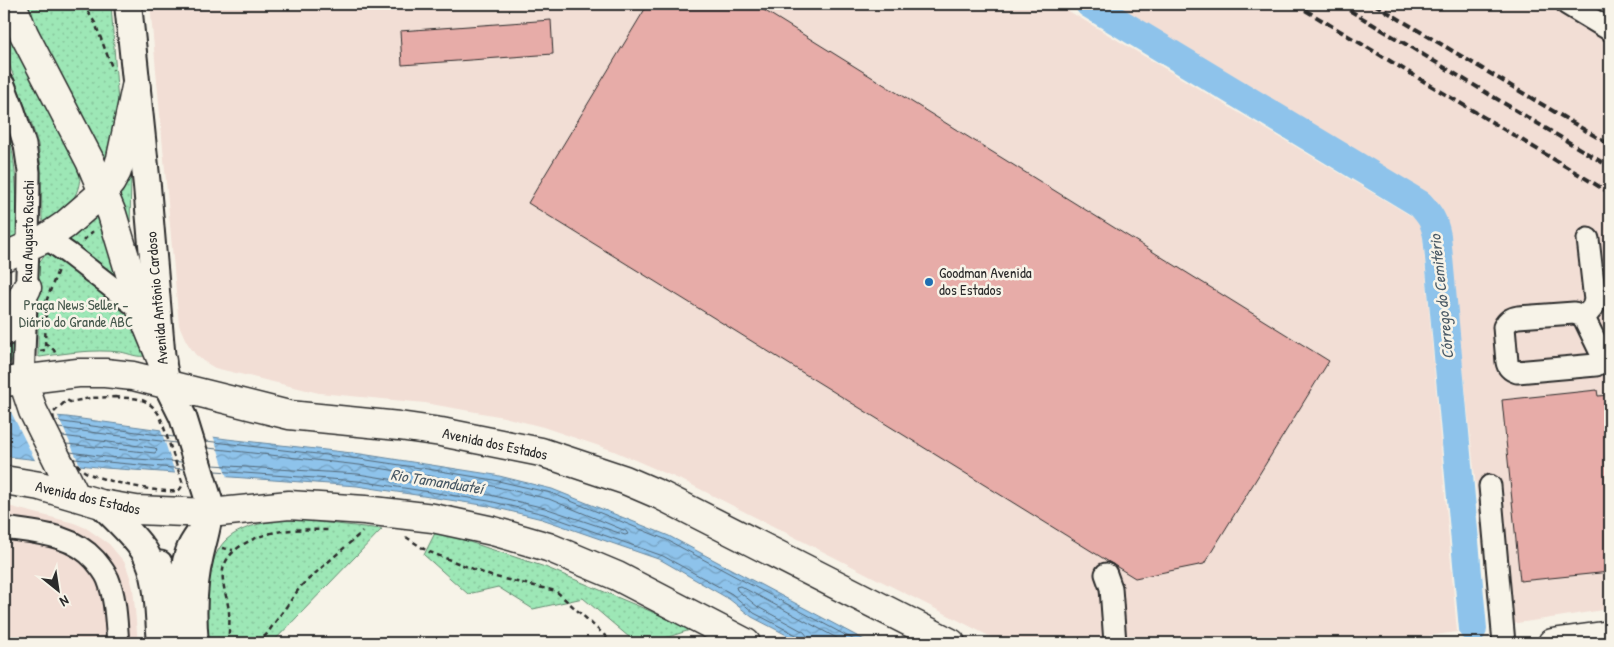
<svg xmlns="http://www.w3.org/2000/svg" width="1614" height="647" viewBox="0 0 1614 647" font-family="'Patrick Hand',sans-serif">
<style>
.built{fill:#f2ded5}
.park{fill:url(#park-dots);stroke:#648970}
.water{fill:url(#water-waves);stroke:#66869e}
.pier{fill:#f7f3e8}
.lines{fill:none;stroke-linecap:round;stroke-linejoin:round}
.shore{stroke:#536878;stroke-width:1}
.river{stroke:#8ec3eb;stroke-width:28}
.building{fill:#e7aca8;stroke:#2b2b2b}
.minor-casing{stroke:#2b2b2b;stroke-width:25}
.major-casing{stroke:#2b2b2b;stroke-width:30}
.highway-casing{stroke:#2b2b2b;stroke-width:31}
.path{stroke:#2b2b2b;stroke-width:2.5;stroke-dasharray:5 4;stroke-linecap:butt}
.minor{stroke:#f7f3e8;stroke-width:21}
.major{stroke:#f7f3e8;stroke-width:26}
.highway{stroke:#f7f3e8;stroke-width:28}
.rail{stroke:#2b2b2b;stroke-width:4;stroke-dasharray:8 4;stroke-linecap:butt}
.poi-dot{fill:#1f6fb2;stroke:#f7f3e8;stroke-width:2}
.labels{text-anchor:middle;stroke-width:5;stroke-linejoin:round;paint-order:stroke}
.street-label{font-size:15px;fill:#2b2b2b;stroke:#f7f3e8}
.poi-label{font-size:15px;fill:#2b2b2b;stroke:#f7f3e8;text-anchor:start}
.park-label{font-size:15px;fill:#485a4e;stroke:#f7f3e8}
.water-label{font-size:16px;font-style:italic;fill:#495965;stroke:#f7f3e8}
</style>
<defs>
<pattern id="park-dots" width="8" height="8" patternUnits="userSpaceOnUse" patternTransform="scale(1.25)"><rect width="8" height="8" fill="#9de7b6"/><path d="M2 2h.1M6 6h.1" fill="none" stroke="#87c69d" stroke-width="1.8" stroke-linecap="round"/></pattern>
<pattern id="water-waves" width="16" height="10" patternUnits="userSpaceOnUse" patternTransform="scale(1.25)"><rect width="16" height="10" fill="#8ec3eb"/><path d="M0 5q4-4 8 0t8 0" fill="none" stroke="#749fbf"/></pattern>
</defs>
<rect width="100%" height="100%" fill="#f7f3e8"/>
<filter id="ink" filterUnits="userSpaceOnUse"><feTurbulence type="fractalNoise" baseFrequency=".02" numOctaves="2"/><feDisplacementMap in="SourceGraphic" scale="10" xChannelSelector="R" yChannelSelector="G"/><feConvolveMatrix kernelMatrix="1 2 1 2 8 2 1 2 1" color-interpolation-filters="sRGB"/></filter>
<g filter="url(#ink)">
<path class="built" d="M150 4H1057L1418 220 1422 228 1457 632 1378 643H1006L997 640 688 483 614 451 543 427 504 417 425 403 319 393 215 368 203 361 195 354 186 341 179 325Z
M1111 4H1549L1610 40V609L1491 627 1448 229 1444 215 1430 200 1399 176Z
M4 505 74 523 86 528 109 544 125 563 129 574 133 588 138 643H4Z"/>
<path class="park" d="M4 4H111L119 118 110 166 80 164C82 198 70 205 44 223L42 219 41 167 38 144 31 122 4 51Z
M4 117C14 147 16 176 17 207 18 218 19 229 16 239L4 247Z
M131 170 130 231 117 198Z
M98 213 126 286 67 241V239Z
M51 252 126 304 147 355C139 359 129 353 120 352 93 349 67 353 40 357L38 356V264L43 257Z
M11 336 14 338 12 358 9 364 4 365V350Z
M280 520H300L382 529 272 643H208C206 614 203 562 226 540 240 527 262 523 280 520Z
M436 531 545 567 693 629 650 643H636L583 598 533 609 498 587 468 594 424 555Z"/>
<path class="water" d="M4 412 67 417 227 439 361 454 495 475 552 489 669 536 870 643H802L752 617 729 599 661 560 542 519 489 506 357 486 105 468 4 456Z"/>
<path class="pier" d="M10 410 57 414 80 465 36 462Z
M160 427 213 435 228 480 176 476Z"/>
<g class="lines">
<path class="shore" d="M55 421 174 437
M58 428 176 443
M62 436 155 448 157 450 155 453 66 444
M206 441 360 459 434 470 494 480 551 493 667 540 860 643
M208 448 359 465 493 486 549 499 626 531 628 534 625 535 545 508 490 495 358 474 213 465
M70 452 106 457 182 462
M74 459 184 469
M215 471 358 481 489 501 544 514 663 556 732 594 754 613 800 637 803 639V643
M809 643 808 637 804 632 758 607 737 590 736 587 740 586 846 643"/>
<path class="river" d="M1089 4 1420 204C1431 216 1434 221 1437 236L1473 629"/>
</g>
<path class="building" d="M648 4H754L1329 361 1204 564 1135 578 528 203Z
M551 20 553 54 402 65 400 31Z
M1597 390 1598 396 1610 395V524H1608L1610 543V572L1520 581 1502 400Z"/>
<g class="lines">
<defs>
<path id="minor" d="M1567 4 1610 30
M4 85 14 111 25 145 29 172 28 247 23 381
M46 238 69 254 141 310
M1584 318 1593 307 1595 300 1588 239
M1604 359 1596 365 1517 372C1511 370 1508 368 1507 362L1504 327C1507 321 1511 318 1518 317L1574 313 1580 315 1584 318 1604 359 1610 365
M1490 486 1504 643
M4 528C37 533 72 534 95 560 100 566 105 572 108 579 116 599 116 622 118 643
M161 562 178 620
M1106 574 1111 588 1115 643
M181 643C178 616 177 576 187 550 190 541 198 532 203 524"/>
<path id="major" d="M128 4 147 186 162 361 167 385 183 417 209 501C210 520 204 537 200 555 193 584 192 613 195 643
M101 504C116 519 133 534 145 552 160 578 158 614 161 643"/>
<path id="highway" d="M12 4 24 34 90 161 112 214 141 310 162 361
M4 257 46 238 65 225 103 192 111 182 117 171 121 158 136 87
M4 332 27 288
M23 381 33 411 75 495
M4 382 78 373H105L133 376 289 415 399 426 441 432 541 452 625 480 660 495 951 643
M4 480 40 486 101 504 136 510 210 513 289 505 365 510 433 518 493 531 548 547 617 576 746 643
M1552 643 1610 635"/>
</defs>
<use href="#minor" class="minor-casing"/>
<use href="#major" class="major-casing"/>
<use href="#highway" class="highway-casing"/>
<path class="path" d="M83 4 95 23 113 70
M4 225V230
M83 241 95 229
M45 343 54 350 56 355
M40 351 45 350 46 302 59 267
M115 397C137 399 147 396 160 416L183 484C181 488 180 491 175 491 159 493 97 480 84 471 73 463 53 427 53 413L67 400 70 402 90 398Z
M406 537 427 551 491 576 556 591 613 643
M222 548 233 550
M228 643C229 633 230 622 229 612 228 599 221 584 223 570 228 543 269 531 292 530 305 529 318 530 331 530
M257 643 266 635 301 586 362 532"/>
<use href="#minor" class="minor"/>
<use href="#major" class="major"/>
<use href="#highway" class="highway"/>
<path class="rail" d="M1295 4 1610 193
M1339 4 1610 167
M1374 4 1610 145"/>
</g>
</g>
<circle class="poi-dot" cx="929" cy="282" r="5"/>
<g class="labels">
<g class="street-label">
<text transform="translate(28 231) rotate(-89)" y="5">Rua Augusto Ruschi</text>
<text transform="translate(157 298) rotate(-95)" y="5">Avenida Antônio Cardoso</text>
<text transform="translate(495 444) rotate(12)" y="5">Avenida dos Estados</text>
<text transform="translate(88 498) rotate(13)" y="5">Avenida dos Estados</text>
</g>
<g class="poi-label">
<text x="939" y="278">Goodman Avenida<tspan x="939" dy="17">dos Estados</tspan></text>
</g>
<g class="park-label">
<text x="76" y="310">Praça News Seller –<tspan x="76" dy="17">Diário do Grande ABC</tspan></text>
</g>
<g class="water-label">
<text transform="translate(1441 297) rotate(-96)" y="6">Córrego do Cemitério</text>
<text transform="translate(437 481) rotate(9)" y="6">Rio Tamanduateí</text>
</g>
</g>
<rect width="1614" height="647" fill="none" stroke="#f7f3e8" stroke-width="20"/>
<rect x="10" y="10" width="1594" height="627" fill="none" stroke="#2b2b2b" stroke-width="2" filter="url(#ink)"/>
<g transform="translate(58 590) rotate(150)" stroke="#f7f3e8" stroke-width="4" paint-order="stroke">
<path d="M0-4L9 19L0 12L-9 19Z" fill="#2b2b2b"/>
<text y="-8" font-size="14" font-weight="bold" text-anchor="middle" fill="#2b2b2b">N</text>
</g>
</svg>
